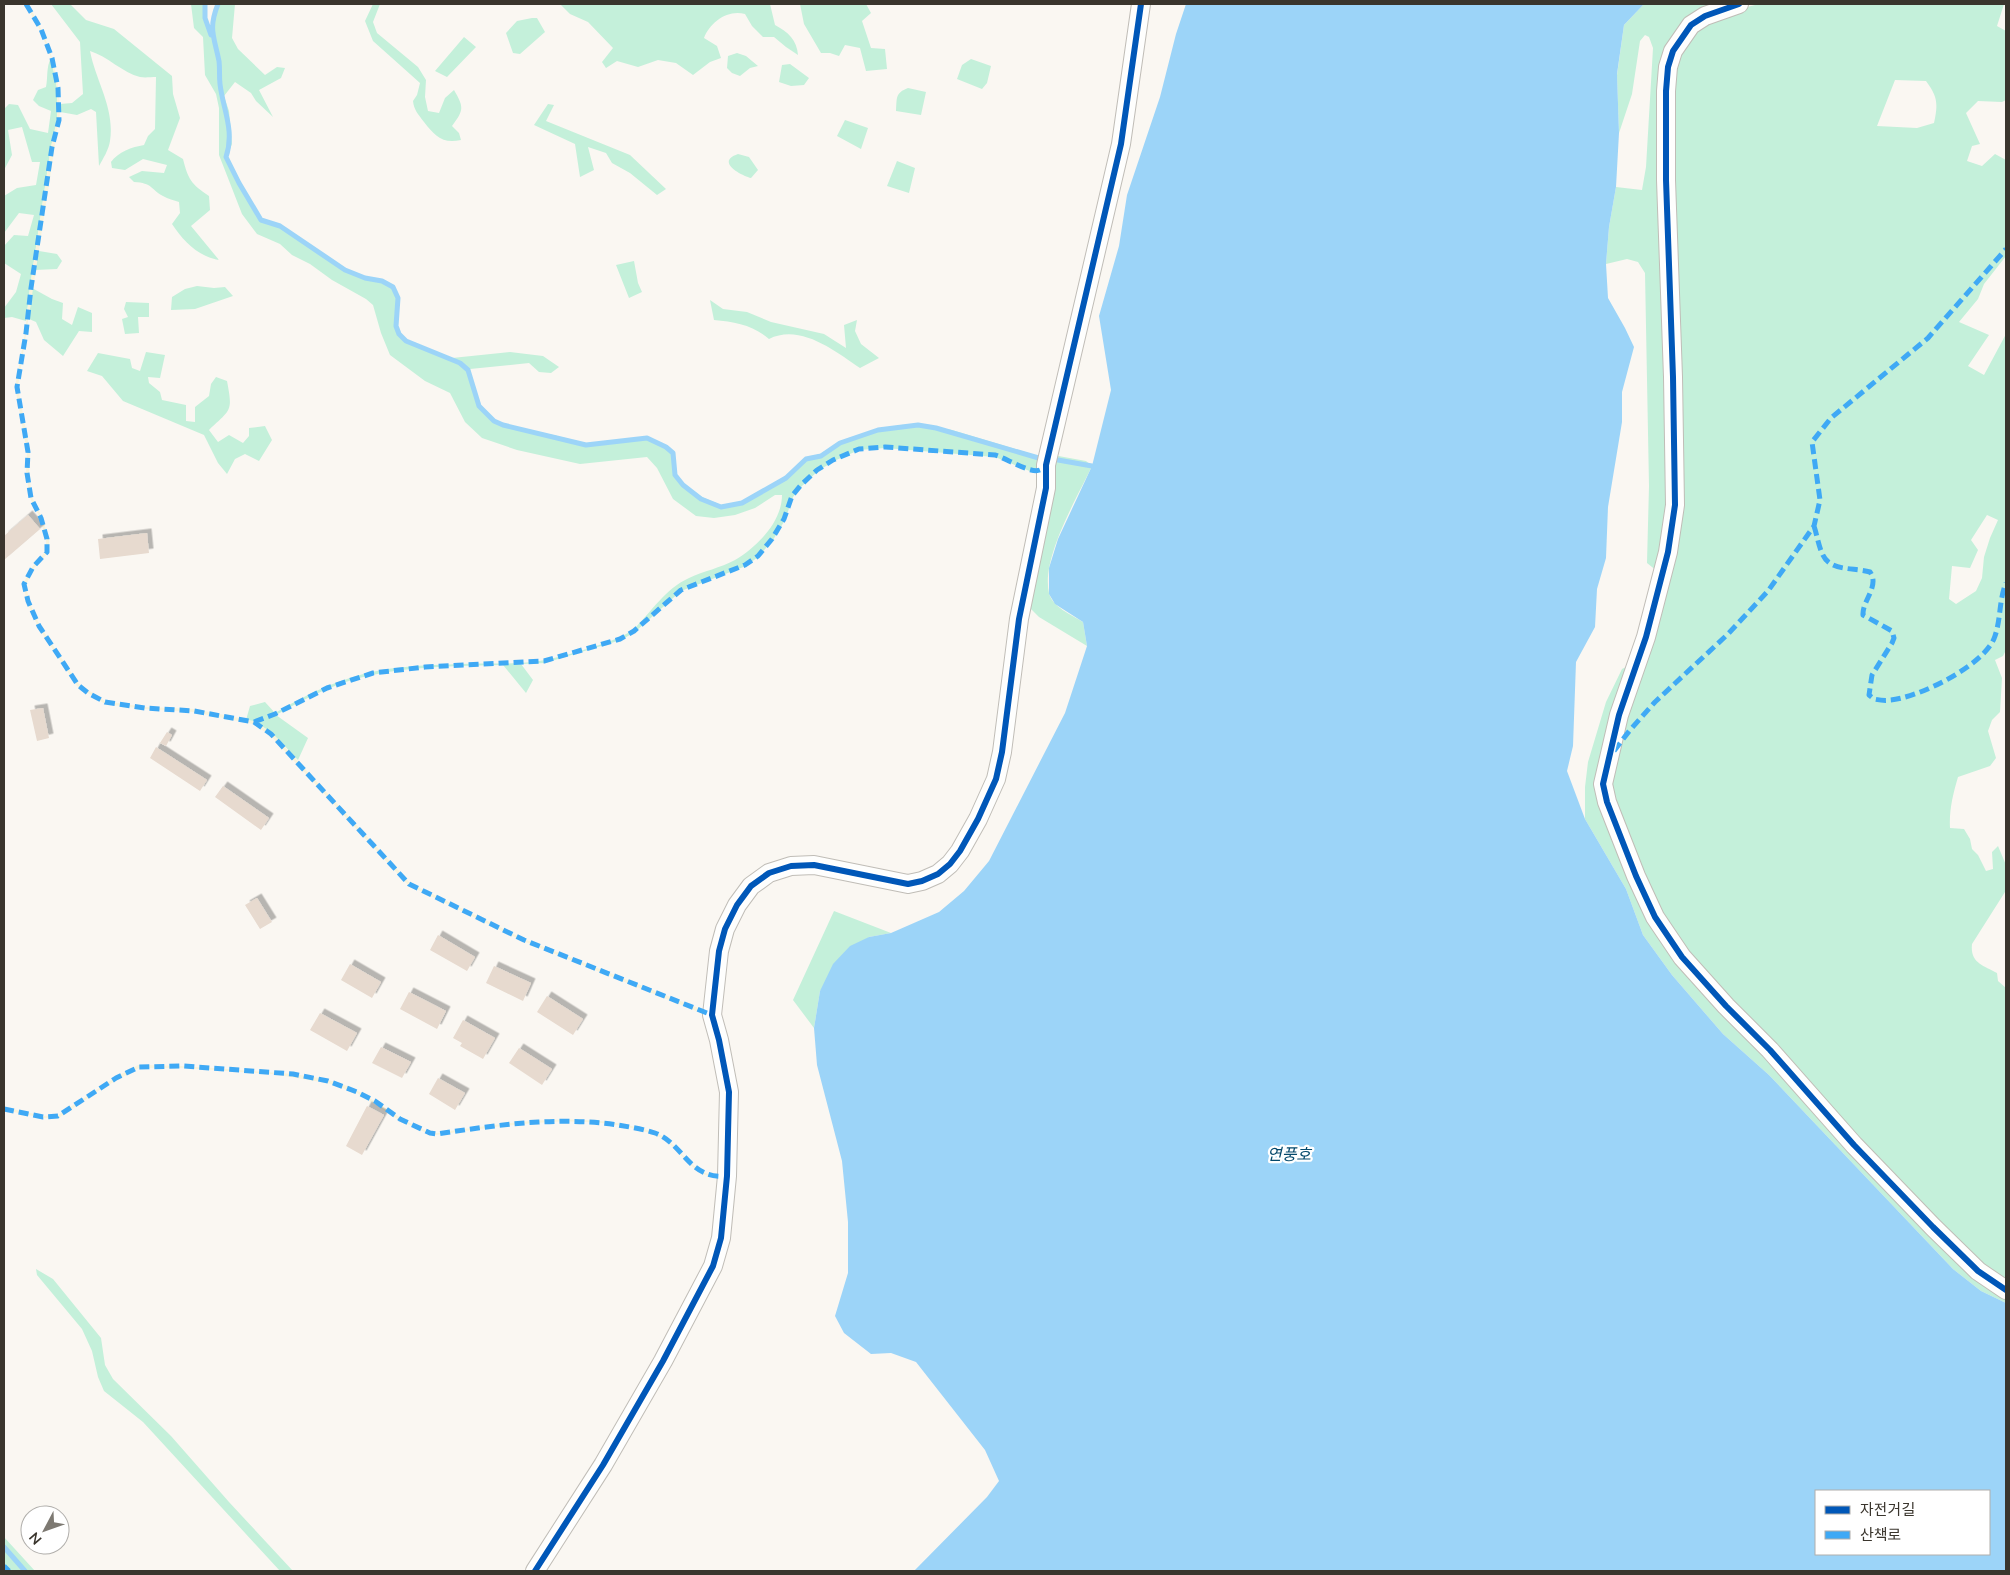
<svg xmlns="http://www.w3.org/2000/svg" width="2010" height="1575" viewBox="0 0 2010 1575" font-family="Mulish,'Noto Sans KR',sans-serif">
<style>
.green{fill:#c4f0da;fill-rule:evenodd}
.sand{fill:#f9f3db}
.water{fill:#9cd4f8;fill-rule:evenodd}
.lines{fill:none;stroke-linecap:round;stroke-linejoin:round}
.stream{stroke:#9cd4f8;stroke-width:5}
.building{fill:#e7dacf;filter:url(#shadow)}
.minor-casing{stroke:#c0bdb7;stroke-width:20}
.minor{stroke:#fefefd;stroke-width:18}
.quiet{stroke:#3fa9f5;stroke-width:5;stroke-dasharray:10 5;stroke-linecap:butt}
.cycleway-casing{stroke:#fff;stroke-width:9}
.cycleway{stroke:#0057b8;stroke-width:6}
.labels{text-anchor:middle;stroke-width:4.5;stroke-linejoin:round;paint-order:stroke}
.water-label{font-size:16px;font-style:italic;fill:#04486b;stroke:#fff}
</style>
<defs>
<filter id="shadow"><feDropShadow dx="4.5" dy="-4.5" stdDeviation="0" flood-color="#0004"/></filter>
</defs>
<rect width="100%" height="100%" fill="#faf7f2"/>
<path class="green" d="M51 4H70L86 20 114 29 172 76 173 94 180 118 168 150 183 159C188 179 191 184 209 196L210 210 191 226 219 260C199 257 183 241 172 224L180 213 179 202C174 200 168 199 163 196 150 189 153 183 134 182L129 177 142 171 164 173 167 165 143 159 125 170 112 168 111 162C118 152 132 147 144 145L148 136 155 129 156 77C151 77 145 78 140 77 123 73 107 56 90 51 96 82 115 108 110 141 109 149 103 159 99 166L96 112 91 109 77 115 60 112V104L72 103 83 94 80 42Z
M191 4H207L206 18 211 29 217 4H235L232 38 238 49 265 75 277 67 285 68 281 78 259 90 273 117 256 101 251 93 235 82 224 96 229 111 232 144 227 157 252 204 262 219 281 225 346 269 365 277 383 280 394 287 399 298 398 326 400 333 407 340 452 358 510 352 543 356 559 367 551 373 539 372 529 363 470 369C473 381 474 396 481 406 484 411 490 417 494 420 509 430 543 432 561 437 574 440 585 445 599 444 629 442 649 428 674 452L677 475 684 484 702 497 721 505 741 502 760 492 785 477 806 458 820 454 839 442 878 429 901 425 918 424 952 430 1045 458 1041 472H1032L995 457 885 448 859 450 834 461 818 471 802 486 793 497 785 520 773 540 758 557 746 566 681 591 635 632 621 640 545 663 521 664 533 680 526 693 503 665C460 666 415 666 372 675 337 682 306 698 276 715L308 738 298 760C283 745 268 724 246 720L250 706 265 702 275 713C299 699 323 686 350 678 385 666 425 665 462 664 489 663 519 665 545 660 565 656 620 641 634 629 652 611 665 589 689 578 704 571 720 568 735 560 757 547 782 522 782 495H775L755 508 735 515 714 518 696 516 673 499 657 468 647 457 580 464 517 450 482 438 465 422 450 393 425 381 390 355 381 333 373 305 366 299 332 280 310 264 292 255 280 244 257 234 242 214 219 155V108L216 94 205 75 203 37 194 28Z
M373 4H380L373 22 377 33 418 67 426 80 425 97 428 111 439 113 445 98 454 90C464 107 464 110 452 126L459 133 461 140C442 144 435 136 424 122 418 114 414 110 413 101L417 95 420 83 373 41 365 21Z
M560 4H770L775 25C788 32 797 40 798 55L786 47 774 37H763L752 26 745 14C728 9 710 22 704 38L717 46 721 58 710 62 693 75 676 63 658 60 638 67 617 61 606 68 602 62 613 48 588 22 570 14Z
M800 4H866L871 13 862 21 871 48 885 49 887 69 866 71 860 48 845 45 839 56 830 53H821L804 24Z
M1644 4H1713L1702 8 1668 43 1669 515 1657 571 1647 563 1649 486 1645 273 1638 262 1627 259 1606 264 1609 227 1616 187 1642 190 1646 167 1653 48 1649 37 1645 35 1640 41 1632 94 1619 133 1617 75 1624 25Z
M1759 4H2004L1997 26 2006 31V100L2002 102 1978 101 1966 113 1980 144 1972 146 1967 161 1982 166 1995 154 2006 160V256L1984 284 1978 299 1959 322 1989 335 1968 366 1984 375 2006 334V650L2003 656 1995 660 2002 678 2000 712 1992 720 1988 731 1996 758 1990 766 1958 777C1953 794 1949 810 1950 828L1964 829 1970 839 1972 849 1978 855 1986 871 1993 869 1992 852 1998 846 2006 865 2005 892 1972 944C1970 963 1983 965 1997 973L1998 981 2006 988V1281L1992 1272 1957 1244 1688 953 1656 909 1610 793 1613 749 1671 549 1670 107 1676 57 1704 23 1731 11ZM1895 80 1926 81C1938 97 1938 104 1934 123L1917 128 1877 126ZM1987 515 1998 520 1990 538 1984 557 1982 578 1976 591 1956 604 1949 599 1952 566 1970 568 1978 550 1971 540Z
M532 18H537L545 32 520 54 513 53 506 33 517 21Z
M464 37 476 47 447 77 435 71Z
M737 53 746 56 758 66 750 68 740 76 732 73 727 68 728 56Z
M51 58 57 88V120L51 147 30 287 26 321 12 317 4 318V308L16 292 21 274 4 263V246L14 235 28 236 34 215 19 213 4 233V196L17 188 36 185 40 162H32L22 127 8 130 12 155 4 170V109L9 104 18 105 30 129 48 133 51 111 39 106 33 100 38 90 46 87C48 78 46 67 51 58Z
M971 59 991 66 987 83 982 89 957 79 962 65Z
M790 64 809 78 804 85 791 86 779 82 782 65Z
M908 88 926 92 921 115 896 111C897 98 895 93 908 88Z
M548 104 554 105 546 121 630 155 666 189 657 195 630 173 612 163 606 153 588 147 594 170 580 177 575 144 534 125Z
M845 120 868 128 861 149 837 136Z
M738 154 749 157 758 170 751 178C741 175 715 162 738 154Z
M897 161 915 168 909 193 887 186Z
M39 251 57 254 62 261 57 269 35 270Z
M634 261 638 283 642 292 629 298 616 265Z
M197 286 214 288 225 287 233 296 195 309 171 310 172 297 185 289Z
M32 288 52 299 63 303 62 319 72 325 78 307 92 313V332L79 331 63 356 44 340 36 322 29 319Z
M710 300 723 309 747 312 771 322 824 334 846 348 844 325 857 320 855 331 861 344 879 358 860 368C835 351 800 323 769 339 753 325 735 322 714 320Z
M126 302 149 303V317H138L139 333 125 334 122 319 128 317 124 309Z
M146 352 165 355 160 378 148 377 149 383 160 392 162 400 186 405V421L195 422V407L209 396 211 384 216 377 227 381C233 412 231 409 209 430L218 442 229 435 243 443 249 436V428L265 426 272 440 259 461 245 454 235 459 227 474 218 463 204 435 123 401 102 376 87 371 98 353 130 359 132 368 140 371Z
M1053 455 1086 461 1092 466C1077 498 1041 558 1049 593 1052 607 1072 615 1083 622L1087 646 1039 617 1027 605Z
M1630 665 1597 770 1598 795 1617 852 1649 916 2006 1295V1303L1981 1291 1953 1269 1769 1075 1723 1034 1672 975 1643 935 1626 889 1585 819V787L1588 762 1606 702 1622 669Z
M834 911 891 933 869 937 820 991 814 1028 793 1000Z
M36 1269 53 1279 101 1338 105 1365 113 1379 171 1436 229 1502 293 1571H280L143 1422 104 1391 98 1377 92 1351 82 1329 37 1275Z
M4 1537 35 1571H11L4 1564Z"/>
<path class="sand" d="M25 4H28C49 40 59 70 60 112L18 387 30 452 29 473 32 497 42 517 49 539V552L34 568 26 585 29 601 40 626 79 684 105 701 145 707 194 709 254 721 272 733 410 883 524 939 706 1011V1015L523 941 408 885 270 735 253 724 193 712 145 709 105 704 77 686 38 627 27 602 23 584 32 567 46 551V540L40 518 30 498 26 473 27 452 15 387 25 333 30 287 51 147 57 120V88L51 58 40 30Z
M138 1065C177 1065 214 1068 252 1071 283 1073 313 1074 342 1084 374 1095 407 1129 437 1133 508 1123 583 1109 654 1132 679 1140 692 1180 722 1175L723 1179C687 1177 681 1144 653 1134 585 1110 506 1126 436 1135L429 1134 399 1120 357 1093 327 1083 272 1074 183 1068H139L101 1089 59 1118H43L4 1110V1107L43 1116 58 1115 116 1077Z"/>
<path class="water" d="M1186 4H1644L1624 25 1617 74 1619 133 1616 187 1609 227 1606 264 1608 298 1625 328 1634 347 1622 392V422L1608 507 1606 558 1597 589 1595 627 1576 662 1573 746 1567 771 1585 819 1626 889 1643 935 1672 975 1723 1034 1769 1075 1953 1269 1981 1291 2006 1303V1571H914L987 1497 999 1481 985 1450 916 1362 891 1353 871 1354 844 1333 835 1316 848 1273V1222L842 1161 817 1065 814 1028 820 991 833 964 850 946 869 937 891 933 939 912 964 891 989 861 1065 713 1087 646 1083 622 1055 604 1049 594V568L1058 539 1092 466 1111 390 1099 316 1119 246 1127 195 1160 97 1176 34ZM1816 1491H1989V1554H1816Z"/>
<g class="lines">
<path class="stream" d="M205 4V18L211 35
M218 4C208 29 214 36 219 61 220 69 219 76 220 84 223 110 235 130 226 157L239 183 261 220 280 226 345 270 365 278 382 281 393 287 398 298 396 326 399 334 406 341 460 363 468 370 479 406 494 421 503 425 586 445 647 438 666 447 673 453 675 475 683 485 701 499 721 507 742 503 786 478 806 459 821 456 840 443 878 430 918 425 936 428 1042 459
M1058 460 1092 466
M4 1547 25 1571"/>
</g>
<path class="building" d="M28 515 40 529 4 560V536Z
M147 533 149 553 100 559 98 539Z
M43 708 49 738 37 741 30 710Z
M167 732 172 735 166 746 160 743Z
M156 747 207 780 200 791 150 758Z
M223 786 269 818 261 830 215 797Z
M257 898 272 922 260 929 245 905Z
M438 935 475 957 467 971 430 950Z
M350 964 381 982 372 998 341 980Z
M494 966 531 983 523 1001 486 983Z
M409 992 446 1011 437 1029 400 1009Z
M547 996 583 1019 573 1035 537 1012Z
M320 1013 357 1033 347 1051 310 1030Z
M463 1020 495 1038 483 1059 460 1046 462 1043 453 1038Z
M381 1047 411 1062 402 1078 372 1063Z
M519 1048 552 1069 542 1085 509 1063Z
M438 1078 465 1093 455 1110 429 1094Z
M367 1106 384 1115 362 1155 346 1146Z"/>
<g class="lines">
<defs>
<path id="minor" d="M1739 4 1705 16 1691 25 1673 51 1668 67 1666 91V180L1673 377 1675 505 1668 552 1646 637 1619 715 1603 784 1607 802 1636 876 1655 917 1682 957 1726 1006 1770 1050 1854 1145 1933 1227 1978 1271 2006 1290
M535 1571 603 1465 663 1361 713 1266 721 1238 727 1176 729 1092 719 1040 712 1015 719 951 725 929 737 905 751 886 769 873 791 866 814 865 908 884 922 881 938 874 950 864 960 851 978 819 996 779 1002 752 1019 619 1046 488V465L1121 144 1141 4"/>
</defs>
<use href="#minor" class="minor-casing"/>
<use href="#minor" class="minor"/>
<path class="quiet" d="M26 4 41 29 52 58 58 88 59 120 52 147 31 288 26 333 17 387 28 452 27 473 31 498 41 518 47 539V552L33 567 24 584 28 601 39 626 78 685 88 693 105 702 145 708 194 711 254 722 271 734 409 884 524 940 712 1015
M1814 526C1817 535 1818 544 1822 553 1829 572 1853 567 1870 572 1880 586 1862 601 1863 615L1892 631 1894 638 1892 643 1872 675 1869 695 1874 699C1879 700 1885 701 1890 700 1918 698 1986 665 1995 636 2001 618 1999 600 2006 583
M254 722 275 714 327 688 373 673 425 667 544 661 620 639 634 631 681 590 745 565 758 556 772 539 784 519 792 496 801 485 817 470 833 460 859 449 885 447 995 455C1006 458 1030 474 1040 470 1043 469 1044 467 1046 465
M1614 751 1630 730 1655 702 1728 634 1768 591 1814 526 1820 500 1812 442 1831 418 1928 338 2006 249
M4 1109 43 1117 58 1116 116 1078 139 1067 183 1066 293 1074 328 1081 357 1092 375 1101 400 1119 430 1133 437 1134C497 1125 557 1116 618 1125 630 1127 643 1129 655 1133 684 1144 689 1180 727 1176
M4 1566 9 1571"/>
<defs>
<path id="cycleway" d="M1739 4 1705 16 1691 25 1673 51 1668 67 1666 91V180L1673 377 1675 505 1668 552 1646 637 1619 715 1603 784 1607 802 1636 876 1655 917 1682 957 1726 1006 1770 1050 1854 1145 1933 1227 1978 1271 2006 1290
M535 1571 603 1465 663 1361 713 1266 721 1238 727 1176 729 1092 719 1040 712 1015 719 951 725 929 737 905 751 886 769 873 791 866 814 865 908 884 922 881 938 874 950 864 960 851 978 819 996 779 1002 752 1019 619 1046 488V465L1121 144 1141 4"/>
</defs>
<use href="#cycleway" class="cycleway-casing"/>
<use href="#cycleway" class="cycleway"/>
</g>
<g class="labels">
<g class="water-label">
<text x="1289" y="1160">연풍호</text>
</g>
</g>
<rect width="2010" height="1575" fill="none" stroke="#3a352d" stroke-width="10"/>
<rect x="1815" y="1490" width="175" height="65" fill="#ffffff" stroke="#b0aeab"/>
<rect x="1825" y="1506" width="25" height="8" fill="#0057b8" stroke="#b0aeab"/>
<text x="1860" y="1515" font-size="15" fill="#3a352d">자전거길</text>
<rect x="1825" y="1531" width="25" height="8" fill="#3fa9f5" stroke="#b0aeab"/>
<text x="1860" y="1540" font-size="15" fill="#3a352d">산책로</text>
<g transform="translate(45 1530) rotate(229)"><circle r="24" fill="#ffffff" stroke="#b0aeab"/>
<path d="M0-4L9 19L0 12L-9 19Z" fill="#7d7972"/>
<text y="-8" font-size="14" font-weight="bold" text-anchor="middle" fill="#3a352d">N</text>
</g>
</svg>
